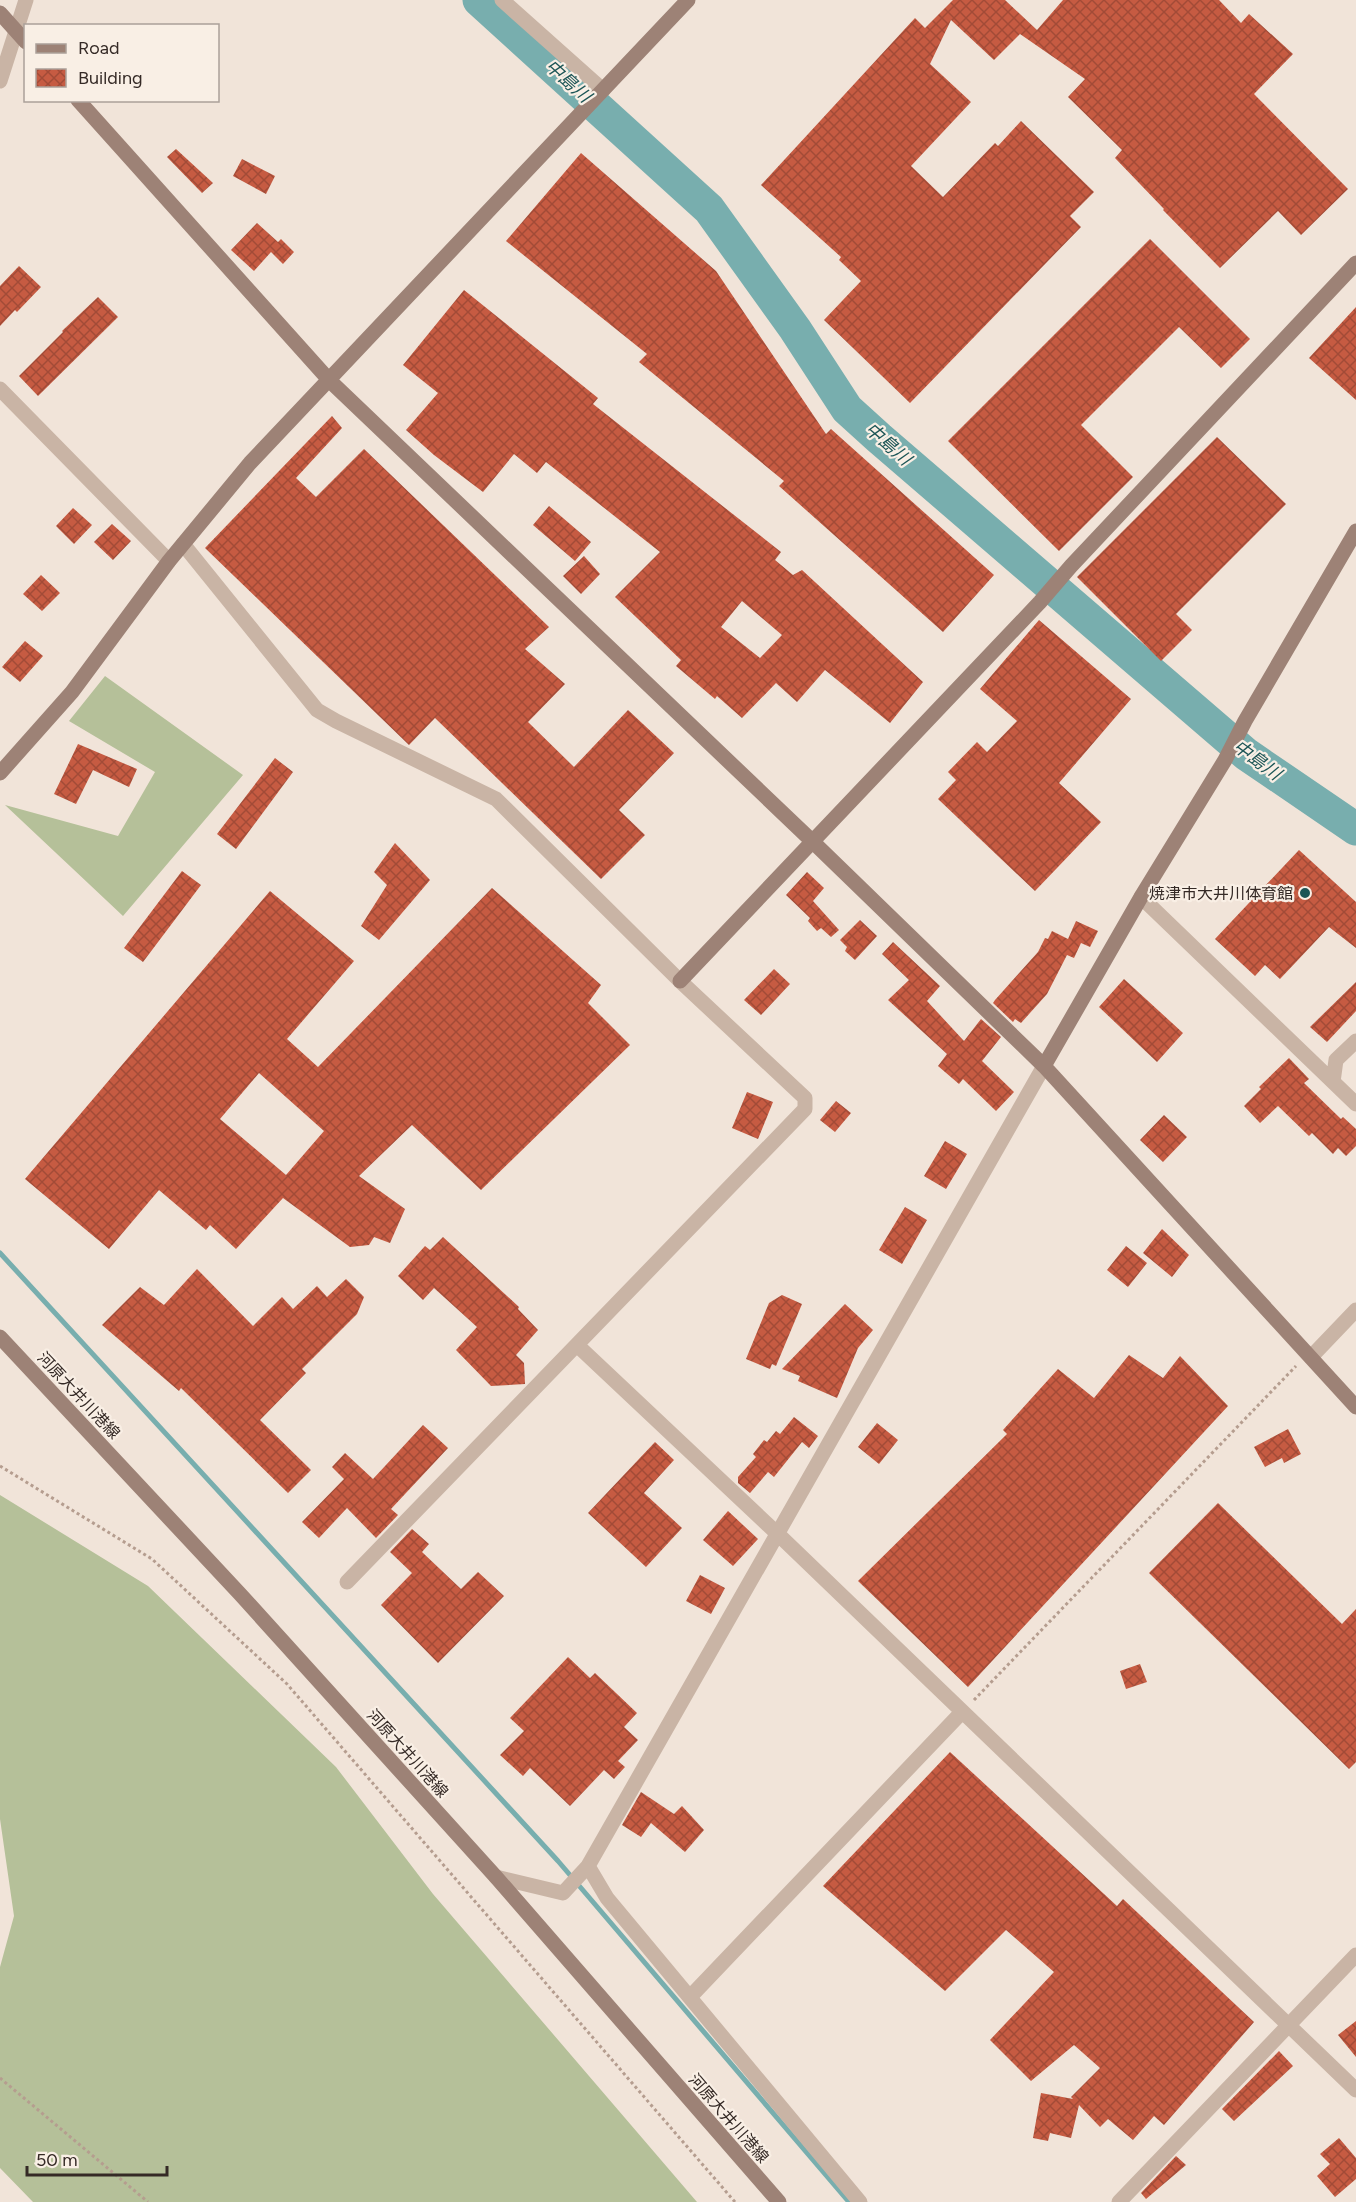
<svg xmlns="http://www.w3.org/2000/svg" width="1356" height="2202" viewBox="0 0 1356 2202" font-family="Figtree,'Noto Sans JP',sans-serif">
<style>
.grass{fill:#b5c099}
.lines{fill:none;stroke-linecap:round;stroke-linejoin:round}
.stream{stroke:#78aeae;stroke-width:5}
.river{stroke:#78aeae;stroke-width:33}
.building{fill:url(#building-cross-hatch);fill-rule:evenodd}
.path{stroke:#b59d8f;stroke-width:3;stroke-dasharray:3 3;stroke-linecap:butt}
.street{stroke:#c9b4a5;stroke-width:15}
.secondary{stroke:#9d8276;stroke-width:15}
.poi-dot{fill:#1c5556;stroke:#f9efe5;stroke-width:2}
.labels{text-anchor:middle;stroke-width:4.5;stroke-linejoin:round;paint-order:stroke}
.poi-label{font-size:16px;fill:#352a26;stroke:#f9efe5;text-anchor:end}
.street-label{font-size:16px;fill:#352a26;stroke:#f9efe5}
.water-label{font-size:18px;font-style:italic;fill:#1c5556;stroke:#f9efe5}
</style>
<defs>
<pattern id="building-cross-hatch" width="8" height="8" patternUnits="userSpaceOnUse" patternTransform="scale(1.5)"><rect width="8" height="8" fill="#c65b42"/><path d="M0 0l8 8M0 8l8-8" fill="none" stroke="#a24b37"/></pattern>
</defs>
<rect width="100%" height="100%" fill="#f1e4d9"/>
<path class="grass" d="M105 676 243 775 123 916 5 805 118 836 155 772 69 721Z
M0 1495 148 1586 336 1767 433 1894 697 2202H33L0 2168V1967L14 1916 0 1819Z"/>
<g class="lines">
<path class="stream" d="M0 1253 558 1861 849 2202"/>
<path class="river" d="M479 0 709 209 795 329 847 409 879 438 1246 754 1356 829"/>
</g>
<path class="building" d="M953 0H1005L1037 30 1063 0H1219L1241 23 1249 14 1293 54 1254 94 1348 189 1301 235 1278 211 1220 268 1163 210 1164 209 1115 158 1122 150 1068 97 1085 79 1020 34 994 60 951 20 930 64 971 102 911 166 943 197 995 143 998 146 1021 121 1094 192 1070 216 1081 227 910 403 824 320 861 281 839 260 841 257 761 185 915 18 925 28Z
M176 149 213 183 202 193 167 157Z
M581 153 716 271 826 434 831 429 994 575 943 632 779 486 784 481 639 362 647 354 506 241Z
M242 159 275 176 266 194 233 176Z
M257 223 278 242 281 239 294 252 283 264 271 252 254 271 231 250Z
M1150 239 1250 339 1221 368 1179 327 1081 425 1133 477 1059 551 948 441Z
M19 266 41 287 17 312 15 310 0 326V286Z
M464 290 598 398 593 404 781 552 775 560 793 575 802 570 923 682 890 723 825 670 797 702 776 683 742 718 717 696 715 699 676 666 681 660 615 597 660 552 546 462 537 473 514 454 483 492 434 455 406 430 438 393 403 365ZM742 601 782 635 760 658 721 627Z
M98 297 118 317 38 396 19 376 63 332 62 331Z
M1356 307V400L1309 358Z
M332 416 342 428 296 478 316 497 364 449 549 627 525 649 565 684 528 722 574 767 628 710 674 753 619 810 645 835 601 879 435 718 409 745 205 548Z
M1217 437 1286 504 1176 614 1192 630 1161 661 1077 577Z
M549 506 591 542 575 561 533 525Z
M73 508 92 525 74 544 56 526Z
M112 524 131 541 113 560 94 542Z
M584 556 600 574 581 594 563 576Z
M41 575 60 593 42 611 23 594Z
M1039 620 1131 699 1059 783 1101 822 1035 891 938 799 956 780 948 772 977 742 987 752 1017 721 980 689Z
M25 641 43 656 20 682 2 667Z
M78 744 137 769 129 787 93 770 76 804 54 794Z
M275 758 293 772 236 849 217 834Z
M395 843 430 880 379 940 361 926 387 885 374 872Z
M1299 850 1356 902V948L1329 927 1280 979 1265 965 1255 976 1215 939Z
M182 871 201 885 143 962 124 948Z
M807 872 824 888 813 901 839 930 831 937 821 928 817 931 808 921 810 918 786 895Z
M492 888 601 985 588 1003 630 1045 481 1190 412 1125 359 1176 405 1209 390 1243 374 1237 369 1245 350 1247 283 1198 236 1249 210 1225 206 1230 159 1190 109 1249 25 1179 270 891 354 961 287 1039 318 1067ZM259 1073 324 1131 286 1175 220 1119Z
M860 920 877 936 855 960 845 951 847 947 840 940Z
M1076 921 1098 931 1090 947 1081 943 1074 958 1067 955 1047 994 1021 1023 1015 1019 1013 1022 993 1003 995 1000 1038 952 1045 938 1048 939 1052 931 1068 939Z
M893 942 940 986 927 1001 964 1041 981 1019 1001 1037 982 1061 1014 1092 996 1111 963 1079 959 1084 938 1066 947 1054 888 1000 909 980 882 954Z
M774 969 790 984 761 1015 744 1000Z
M1124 979 1183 1033 1157 1062 1099 1007Z
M1356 982V1011L1327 1042 1310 1027Z
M1289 1058 1309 1079 1304 1083 1341 1119 1343 1117 1356 1129V1146L1346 1156 1338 1148 1333 1154 1312 1133 1309 1136 1278 1106 1260 1123 1244 1106 1261 1089 1259 1087Z
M747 1092 773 1102 758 1139 732 1128Z
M836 1101 851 1113 835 1132 820 1120Z
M1164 1115 1187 1137 1163 1162 1140 1140Z
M945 1141 967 1154 946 1189 924 1176Z
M905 1207 927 1220 902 1264 879 1250Z
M1162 1229 1189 1255 1172 1277 1143 1253Z
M443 1237 519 1307 518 1309 538 1330 516 1355 524 1363 525 1384 491 1386 456 1350 477 1327 434 1288 423 1300 398 1276 425 1246 430 1250Z
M1126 1246 1147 1263 1128 1287 1107 1270Z
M197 1269 253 1326 282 1297 293 1309 317 1286 327 1297 346 1279 364 1297 357 1314 302 1369 306 1373 260 1420 311 1470 288 1493 181 1388 179 1391 102 1325 140 1287 164 1305Z
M782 1295 802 1304 776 1366 772 1364 770 1369 746 1359 769 1303Z
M845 1304 873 1330 858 1348 837 1398 798 1381 800 1376 782 1369Z
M1129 1355 1163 1378 1180 1356 1228 1406 968 1687 858 1581 1007 1434 1003 1430 1058 1369 1094 1398Z
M794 1417 818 1436 809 1448 802 1442 774 1477 768 1472 750 1493 738 1483V1477L756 1457 753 1454 764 1440 767 1442 776 1431 780 1434Z
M877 1423 898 1440 879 1464 858 1447Z
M423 1425 448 1448 391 1509 398 1515 376 1538 347 1508 319 1538 302 1522 344 1479 332 1467 345 1453 373 1479Z
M1288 1429 1301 1454 1284 1463 1282 1458 1265 1467 1254 1447Z
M655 1442 674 1460 644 1493 682 1528 646 1567 588 1513Z
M1218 1503 1342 1624 1356 1609V1762L1349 1769 1149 1573Z
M728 1511 758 1539 733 1566 703 1540Z
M412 1529 429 1544 422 1552 461 1589 478 1572 504 1596 438 1663 381 1605 412 1573 390 1552Z
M700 1575 725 1588 711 1614 686 1601Z
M568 1657 590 1678 595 1673 637 1713 624 1727 638 1740 618 1761 625 1767 614 1779 604 1770 570 1806 530 1768 523 1776 500 1755 524 1731 510 1718Z
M1140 1664 1147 1682 1126 1689 1120 1671Z
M950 1752 1117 1906 1123 1899 1254 2022 1164 2125 1154 2116 1133 2140 1108 2119 1100 2127 1079 2105 1071 2138 1050 2133 1048 2141 1033 2138 1041 2093 1073 2099 1071 2097 1100 2068 1074 2045 1031 2081 990 2040 1054 1972 1006 1930 945 1991 823 1886Z
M641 1792 674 1814 682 1806 704 1830 685 1852 651 1823 641 1837 622 1825Z
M1356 2021V2057L1338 2035Z
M1279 2051 1293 2066 1234 2121 1222 2109Z
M1339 2138 1356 2158V2179L1335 2197 1317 2176 1330 2164 1320 2154Z
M1176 2156 1186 2165 1146 2199 1141 2193Z"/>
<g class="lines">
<path class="path" d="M0 1466 152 1559 287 1684 735 2202
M974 1700 1296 1366
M0 2078 148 2202"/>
<path class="street" d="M502 0 603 90
M0 81 26 0
M0 389 169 561
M183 544 317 710 336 721 496 799 680 981 805 1098V1109L347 1582
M1141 897 1356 1104
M1333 1082 1336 1060 1356 1041
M578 1346 783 1539 1356 2090
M1311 1357 1356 1310
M588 1866 607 1898 860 2202
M496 1877 563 1893 588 1866 1044 1066
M690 1997 962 1712
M1119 2202 1356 1955"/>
<path class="secondary" d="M0 13 26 42
M78 100 330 381 812 841 1044 1066 1356 1407
M0 773 72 692 169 561 250 463 688 0
M680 981 1040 602 1071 566 1356 263
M1044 1066 1141 897 1225 760 1245 721 1356 531
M0 1337 240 1594 496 1877 779 2202"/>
</g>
<circle class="poi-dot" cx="1305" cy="893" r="6"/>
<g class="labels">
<g class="poi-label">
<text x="1293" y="899">焼津市大井川体育館</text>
</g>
<g class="street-label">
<text transform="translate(79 1395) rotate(47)" y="6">河原大井川港線</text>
<text transform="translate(408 1753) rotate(48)" y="6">河原大井川港線</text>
<text transform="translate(729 2118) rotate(49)" y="6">河原大井川港線</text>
</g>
<g class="water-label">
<text transform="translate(568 81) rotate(42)" y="6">中島川</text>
<text transform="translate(888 444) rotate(41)" y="6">中島川</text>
<text transform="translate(1257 760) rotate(36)" y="6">中島川</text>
</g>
</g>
<rect x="24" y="24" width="195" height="78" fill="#f9efe5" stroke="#aba099" stroke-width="1.5"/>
<rect x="36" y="44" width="30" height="9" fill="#9d8276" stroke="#aba099" stroke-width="1.5"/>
<text x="78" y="54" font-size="18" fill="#352a26">Road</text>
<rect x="36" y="69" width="30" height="18" fill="url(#building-cross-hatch)" stroke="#aba099" stroke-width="1.5"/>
<text x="78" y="84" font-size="18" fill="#352a26">Building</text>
<path d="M27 2166v9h140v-9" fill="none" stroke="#352a26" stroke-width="3"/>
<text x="36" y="2166" font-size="18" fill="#352a26" stroke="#f9efe5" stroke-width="4.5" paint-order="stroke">50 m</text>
</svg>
